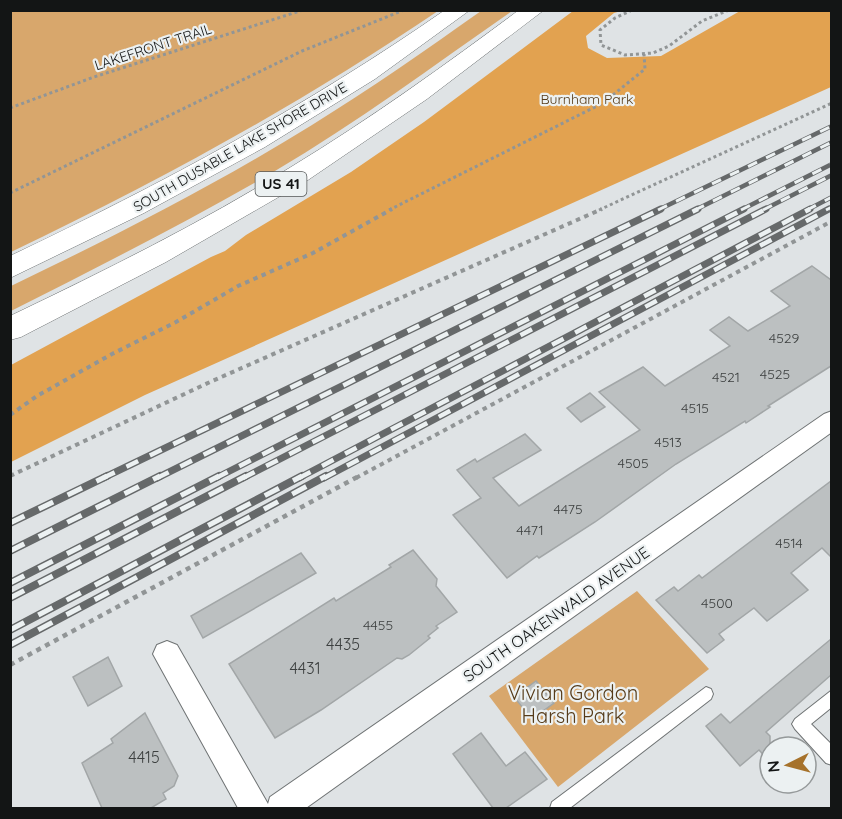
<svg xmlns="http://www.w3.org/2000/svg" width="842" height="819" viewBox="0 0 842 819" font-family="Quicksand,sans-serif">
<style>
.green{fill:#d8a76c}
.forest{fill:#e2a250}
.building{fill:#bcc0c1;stroke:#a2a6a7;stroke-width:1.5}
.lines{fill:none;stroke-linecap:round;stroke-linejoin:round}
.lane-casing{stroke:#6f7374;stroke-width:2}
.street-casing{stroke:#6f7374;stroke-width:2}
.highway-casing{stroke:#6f7374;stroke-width:1}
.path-far2{stroke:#919596;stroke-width:3;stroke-dasharray:3 3;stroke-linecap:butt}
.path-far1{stroke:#919596;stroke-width:4;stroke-dasharray:4.5 4.5;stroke-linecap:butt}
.path{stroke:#919596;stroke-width:4.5;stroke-dasharray:5 5;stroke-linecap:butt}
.lane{fill:#fff;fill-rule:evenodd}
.street{fill:#fff;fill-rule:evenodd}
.highway{fill:#fff;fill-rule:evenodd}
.rail-far2-casing{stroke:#66696a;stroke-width:4.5}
.rail-far1-casing{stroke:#66696a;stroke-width:7}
.rail-casing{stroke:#66696a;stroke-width:8}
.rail-far2{stroke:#ecf1f2;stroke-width:3;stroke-dasharray:10;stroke-linecap:butt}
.rail-far1{stroke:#ecf1f2;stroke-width:4.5;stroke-dasharray:13;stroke-linecap:butt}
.rail{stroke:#ecf1f2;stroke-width:5;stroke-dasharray:16;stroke-linecap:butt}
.labels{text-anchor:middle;stroke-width:4.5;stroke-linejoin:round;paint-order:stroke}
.far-street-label{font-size:14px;fill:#131515;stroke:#ecf1f2}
.far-park-label{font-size:14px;fill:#563b19;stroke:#ecf1f2}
.number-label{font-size:14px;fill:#3d4040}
.shield{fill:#ecf1f2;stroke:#545757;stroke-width:1.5}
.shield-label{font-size:15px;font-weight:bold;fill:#131515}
.street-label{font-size:16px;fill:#131515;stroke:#ecf1f2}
.near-number-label{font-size:16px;fill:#3d4040}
.near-park-label{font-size:20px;fill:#563b19;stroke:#ecf1f2}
</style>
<rect width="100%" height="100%" fill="#dfe3e5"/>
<path class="green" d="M11 10H438V11C299 105 161 180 11 252Z
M481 11H512C434 65 358 122 275 171 189 221 100 266 11 311V286C113 237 215 185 312 125 370 89 426 50 481 11Z
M637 591 709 669 558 787 489 696Z"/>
<path class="forest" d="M573 11H621L614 13 586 36 588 48 607 58 661 56 740 11H831V87L145 395 11 462V365L211 257 225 251 246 235 351 172 424 122Z"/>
<path class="building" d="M812 266 831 280V366L768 406 770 407 746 423 745 421 676 464 595 522 539 558 537 556 507 578 453 515 481 498 457 470 475 459 477 462 525 434 541 450 493 478 519 506 640 430 599 392 643 367 665 386 730 346 710 330 729 317 748 331 790 306 771 291Z
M590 393 605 407 581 422 567 408Z
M831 481V557L822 548 791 573 808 590 767 621 754 608 719 634 724 640 707 653 656 600 674 587 678 591 699 575 702 578Z
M413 550 437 579 436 586 457 612 436 626 438 628 428 636 430 638 409 655 402 659 397 658 321 710 275 738 229 664 334 598 336 601 391 567 389 565Z
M301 553 316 573 203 638 191 616Z
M831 639V675L766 732 770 736V762L759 750 740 766 706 726 721 714 730 723Z
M108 657 122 686 88 706 73 677Z
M536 681 554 703 532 719 514 697Z
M145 713 178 776 174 786 163 793 166 799 151 808H102L82 763 113 743 111 739Z
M481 733 506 766 525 752 547 779 506 808H493L453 754Z"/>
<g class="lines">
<defs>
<path id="lane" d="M706 687 711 689 713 694 711 699 570 808H550L552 802Z
M832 690V707L811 724 832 745V765L826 763 795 729 792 724 795 719Z"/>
<path id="street" d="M832 411V432L306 808H238L153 654 157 645 167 641 177 645 268 804 270 797 824 414Z"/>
<path id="highway" d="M445 10H470L375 79 265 147 144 213 10 278V256C162 184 307 106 445 10Z
M519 10H544L427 99 308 180 166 262 21 337 10 340V316C106 270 201 223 291 167 370 119 445 65 519 10Z"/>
</defs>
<use href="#lane" class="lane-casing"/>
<use href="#street" class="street-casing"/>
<use href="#highway" class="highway-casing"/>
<path class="path-far2" d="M632 10 615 18 600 30 601 45 625 55 653 53 669 46 702 21 729 10
M10 108 94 77 303 10
M10 193 302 51 404 10
M389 210 603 103 645 69 644 54
M599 210 832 103"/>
<path class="path-far1" d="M10 415 37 396 112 354 176 322 238 286 313 253 392 209
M10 476 210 382 602 209
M356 478 832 221"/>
<path class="path" d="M10 665 359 476"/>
<use href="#lane" class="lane"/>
<use href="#street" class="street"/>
<use href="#highway" class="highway"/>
<defs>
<path id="rail-far2" d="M658 210 832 126
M695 210 832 142
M741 210 832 164
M763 210 832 175
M807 210 832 197
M826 210 832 207"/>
<path id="rail-far1" d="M103 478 661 209
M157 478 698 209
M216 478 744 209
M243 478 766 209
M299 478 810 209
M324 478 829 209"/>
<path id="rail" d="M10 523 107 476
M10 551 160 476
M10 583 219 476
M10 598 246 476
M10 630 302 476
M10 645 326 476"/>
</defs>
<use href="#rail-far2" class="rail-far2-casing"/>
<use href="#rail-far1" class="rail-far1-casing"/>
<use href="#rail" class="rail-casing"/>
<use href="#rail-far2" class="rail-far2"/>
<use href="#rail-far1" class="rail-far1"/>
<use href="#rail" class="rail"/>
</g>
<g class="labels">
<g class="far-street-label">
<text transform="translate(153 47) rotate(-18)" y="5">LAKEFRONT TRAIL</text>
<text transform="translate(240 147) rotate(-30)" y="5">SOUTH DUSABLE LAKE SHORE DRIVE</text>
</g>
<g class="far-park-label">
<text x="587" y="104">Burnham Park</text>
</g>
<g class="number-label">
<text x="784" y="343">4529</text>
<text x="775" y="379">4525</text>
<text x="726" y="382">4521</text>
<text x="695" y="413">4515</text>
<text x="668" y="447">4513</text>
<text x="633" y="468">4505</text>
<text x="568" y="514">4475</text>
<text x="530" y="535">4471</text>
<text x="789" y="548">4514</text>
<text x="717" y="608">4500</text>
<text x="378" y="630">4455</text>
</g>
<rect class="shield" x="255.5" y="172" width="51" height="24" rx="4.5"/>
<g class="shield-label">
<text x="281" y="189">US 41</text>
</g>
<g class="street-label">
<text transform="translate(556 614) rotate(-35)" y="6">SOUTH OAKENWALD AVENUE</text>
</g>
<g class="near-number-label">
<text x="343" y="650">4435</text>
<text x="305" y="674">4431</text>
<text x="144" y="763">4415</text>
</g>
<g class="near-park-label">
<text x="573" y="700">Vivian Gordon<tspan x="573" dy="23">Harsh Park</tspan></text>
</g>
</g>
<rect width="842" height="819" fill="none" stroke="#131515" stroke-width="24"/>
<g transform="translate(788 765) rotate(264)"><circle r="28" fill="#ecf1f2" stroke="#95999a" stroke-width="1.5"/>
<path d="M0-4.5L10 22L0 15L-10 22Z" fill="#a6722b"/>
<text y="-9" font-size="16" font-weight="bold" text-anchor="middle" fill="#131515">N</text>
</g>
</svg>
